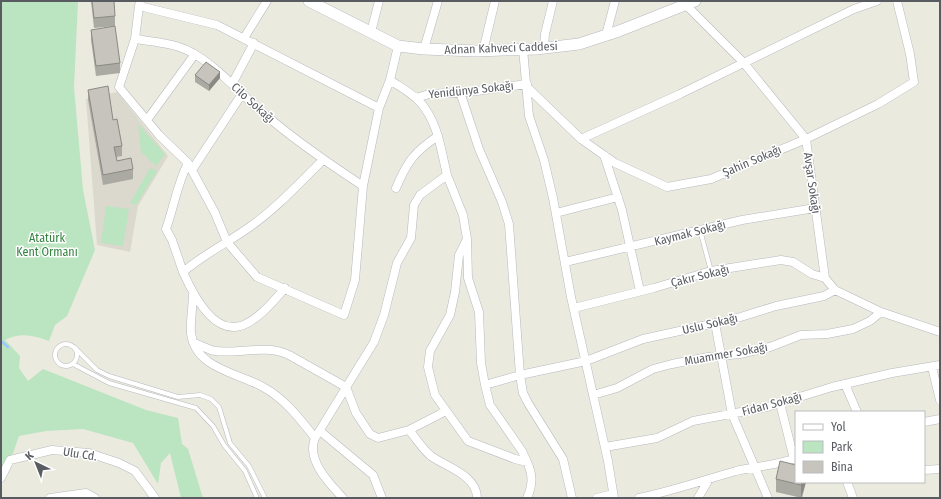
<svg xmlns="http://www.w3.org/2000/svg" width="941" height="499" viewBox="0 0 941 499" font-family="'Fira Sans Condensed',sans-serif">
<style>
.education{fill:#dbd9cd}
.green{fill:#bbe4c0}
.lines{fill:none;stroke-linecap:round;stroke-linejoin:round}
.stream{stroke:#9cc8fe;stroke-width:2.5}
.lane-casing{stroke:#b7b9be;stroke-width:5}
.street-casing{stroke:#b7b9be;stroke-width:9}
.secondary-casing{stroke:#b5b8be;stroke-width:12}
.lane{stroke:#fff;stroke-width:4}
.street{stroke:#fff;stroke-width:8}
.secondary{stroke:#fff;stroke-width:11}
.wall{fill:#aaa9a2}
.shaded-wall{fill:#8b8984}
.building{fill:#c6c4bc;stroke:#8b8984}
.labels{text-anchor:middle;stroke-width:3;stroke-linejoin:round;paint-order:stroke}
.street-label{font-size:12px;fill:#585b60;stroke:#fff}
.park-label{font-size:12px;fill:#348341;stroke:#fff}
</style>
<rect width="100%" height="100%" fill="#ebeadf"/>
<path class="education" d="M117 92 168 156 138 206 130 252 97 245 86 99Z"/>
<path class="green" d="M1 1H78L74 87 83 190 95 250 67 316 55 325 49 341C35 335 18 332 5 340L20 356 19 368 28 381 43 369 146 410 178 418 182 444 188 449 203 498H181L170 453 161 463 158 484 133 443 83 429 46 431 19 436 13 453 1 470Z
M138 124 165 154 156 166 141 152Z
M150 168 157 171 136 205 130 203Z
M106 206 129 209 123 246 101 243Z"/>
<g class="lines">
<path class="stream" d="M1 341 8 347"/>
<defs>
<path id="lane" d="M700 230 711 271
M55 355a11 11 0 1 1 22 0a11 11 0 1 1-22 0Z
M74 347 97 370 109 376 178 397 200 395 211 399 219 407 230 443 249 466 265 498
M73 364 109 383 196 408 213 426 224 445 245 471 257 498"/>
<path id="street" d="M140 1 139 6 217 25 379 108 390 80C400 87 412 93 420 102 438 122 441 150 447 175L420 195 414 205 411 238 397 263 384 315 374 342 315 438C306 460 329 483 343 498
M686 5 743 62 806 139 825 278 835 290 881 312 940 332
M139 6 135 39 119 87 159 135 188 163 215 213 227 242 257 277 344 315 355 280 363 186 379 108
M371 32 379 1
M606 35 615 1
M244 38 267 1
M135 39C155 42 178 43 196 55 221 70 240 94 262 112 294 140 328 163 363 186
M544 48 545 34 553 1
M424 49 438 1
M523 49 529 116 544 160 553 198 571 297 608 461 614 498
M483 51 495 1
M390 80 398 46
M232 84 254 43
M527 87 581 139 615 163 667 187 711 179 806 139 878 104 914 82 910 54 897 1
M460 92 479 149 502 202 509 224 520 375 586 361 643 339 734 319 776 306 824 296 835 290
M416 98 429 94 469 92 527 84
M147 120 195 54
M581 139 680 94 854 9 877 1
M604 155 622 210 640 291
M192 170 242 94
M447 175 463 215 467 239 468 278 479 312 481 363 485 385 520 375 523 393 528 403 563 459 572 498
M396 188C407 162 414 152 438 136
M556 213 618 197
M467 239 459 255 455 292 450 315 430 351 428 367 435 395 468 441 515 459 527 462 522 451 490 405 485 385
M565 262 742 220 815 208
M183 272 172 240 166 229C174 207 177 184 188 163
M285 288C274 301 253 326 235 327 210 329 191 290 183 272 204 254 229 242 251 226 278 207 300 182 323 160
M193 294C193 306 190 321 191 333 195 369 239 373 263 387 285 399 300 419 315 438
M574 308 654 288 711 271 781 260 793 262 812 274 825 278
M715 323 732 414 768 498
M194 343C201 345 208 350 215 351 239 354 267 344 289 355L346 387 356 413 370 434 378 438 409 430C416 438 422 449 431 456 446 467 477 475 477 498
M932 367 940 400
M845 384 857 412
M593 395 617 388 653 369 672 364 708 357 740 354 770 347 801 335 827 334 853 329 870 321 881 312
M780 403 794 459
M924 422 940 419
M409 430 446 411
M320 431 373 475 382 498
M605 447 657 438 693 421 767 407 832 387 892 373 940 365
M527 462C533 475 533 484 527 498
M924 470 940 469
M1 478 10 460 52 450 89 453 119 463 135 471 155 498
M847 482 853 498
M50 498 86 493 95 498
M597 498 613 494
M639 498C672 491 704 480 736 471 756 466 776 466 796 458
M698 498 708 481"/>
<path id="secondary" d="M309 1 398 46 424 49 476 51 536 49 579 44 619 31 695 1"/>
</defs>
<use href="#lane" class="lane-casing"/>
<use href="#street" class="street-casing"/>
<use href="#secondary" class="secondary-casing"/>
<use href="#lane" class="lane"/>
<use href="#street" class="street"/>
<use href="#secondary" class="secondary"/>
</g>
<path class="wall" d="M91 1H114L115 16V26L94 28Z
M91 30 120 63V73L96 76 91 40Z
M195 75 220 78 209 91 195 82Z
M88 90 113 120 122 146V156L116 157 117 161 133 169V179L103 185 88 100Z
M776 479 796 482H806L802 498 776 492Z"/>
<path class="shaded-wall" d="M220 72V78L209 91V85Z
M802 482H806L801 498V485Z"/>
<path class="building" d="M92 1H114L115 16 94 18Z
M115 26 120 63 96 66 91 30Z
M206 62 220 72 209 85 195 75Z
M108 86 113 120 117 119 122 146 114 147 117 161 131 158 133 169 103 175 88 90Z
M780 461 796 465V482H802L801 485 776 479Z"/>
<g class="labels">
<g class="street-label">
<text transform="translate(501 48) rotate(-2)" y="4">Adnan Kahveci Caddesi</text>
<text transform="translate(471 90) rotate(-6)" y="4">Yenidünya Sokağı</text>
<text transform="translate(253 103) rotate(42)" y="4">Cilo Sokağı</text>
<text transform="translate(752 161) rotate(-23)" y="4">Şahin Sokağı</text>
<text transform="translate(812 183) rotate(82)" y="4">Avşar Sokağı</text>
<text transform="translate(690 233) rotate(-14)" y="4">Kaymak Sokağı</text>
<text transform="translate(700 276) rotate(-14)" y="4">Çakır Sokağı</text>
<text transform="translate(710 324) rotate(-13)" y="4">Uslu Sokağı</text>
<text transform="translate(726 354) rotate(-10)" y="4">Muammer Sokağı</text>
<text transform="translate(772 404) rotate(-15)" y="4">Fidan Sokağı</text>
<text transform="translate(80 454) rotate(9)" y="4">Ulu Cd.</text>
</g>
<g class="park-label">
<text x="47" y="242">Atatürk<tspan x="47" dy="14">Kent Ormanı</tspan></text>
</g>
</g>
<rect width="941" height="499" fill="none" stroke="#585b60" stroke-width="4"/>
<rect x="795" y="411" width="130" height="72" fill="#ffffff" stroke="#bcbdbf"/>
<rect x="803" y="424" width="20" height="6" fill="#ffffff" stroke="#bcbdbf"/>
<text x="831" y="431" font-size="12" fill="#585b60">Yol</text>
<rect x="803" y="441" width="20" height="12" fill="#bbe4c0" stroke="#bcbdbf"/>
<text x="831" y="451" font-size="12" fill="#585b60">Park</text>
<rect x="803" y="461" width="20" height="12" fill="#c6c4bc" stroke="#bcbdbf"/>
<text x="831" y="471" font-size="12" fill="#585b60">Bina</text>
<g transform="translate(36 463) rotate(317)" stroke="#ffffff" stroke-width="3" paint-order="stroke">
<path d="M0-3L7 15L0 10L-7 15Z" fill="#585b60"/>
<text y="-6" font-size="11" font-weight="bold" text-anchor="middle" fill="#585b60">K</text>
</g>
</svg>
